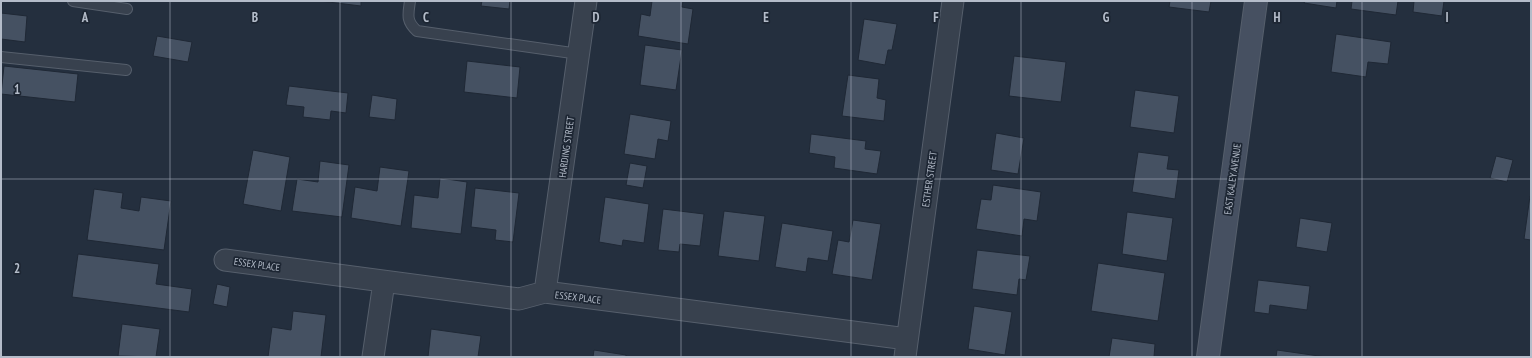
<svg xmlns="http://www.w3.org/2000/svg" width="1532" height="358" viewBox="0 0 1532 358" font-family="'PT Sans Narrow',sans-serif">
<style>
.building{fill:#455162;stroke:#1f2835}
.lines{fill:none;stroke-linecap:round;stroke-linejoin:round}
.lane-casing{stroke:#565f6c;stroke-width:12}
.street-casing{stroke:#565f6c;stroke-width:23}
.secondary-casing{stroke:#565f6c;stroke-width:24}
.lane{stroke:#38414e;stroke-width:10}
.street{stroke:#38414e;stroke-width:21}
.secondary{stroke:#465061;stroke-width:22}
.grid{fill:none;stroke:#b4bcc9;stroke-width:1;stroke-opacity:0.55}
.labels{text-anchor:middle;stroke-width:3.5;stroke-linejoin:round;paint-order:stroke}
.street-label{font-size:10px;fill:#b4bcc9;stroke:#1d2633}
.grid-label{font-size:13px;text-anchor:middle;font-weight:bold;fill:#b4bcc9;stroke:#1d2633;stroke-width:3.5;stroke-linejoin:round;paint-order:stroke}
</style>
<rect width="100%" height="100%" fill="#242f3e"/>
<path class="building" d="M1 1H3L1 13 27 16 25 42 1 39Z
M320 1H361V6Z
M482 1H510L509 9 481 6Z
M652 1H683L682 7 693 9 688 44 638 36 641 14 650 16Z
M1170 1H1211L1209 12 1169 7Z
M1305 1H1337L1336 8 1304 3Z
M1352 1H1398L1396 15 1351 9Z
M1414 1H1444L1442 16 1413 12Z
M864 19 897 24 892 50H888L885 65 858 60Z
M1336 34 1391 42 1388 64 1368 62 1366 77 1331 72Z
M157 36 192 42 188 62 153 56Z
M645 45 682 50 676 90 640 85Z
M1014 56 1066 62 1061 102 1009 96Z
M467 61 520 67 517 98 464 92Z
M4 66 78 74 75 102 1 94Z
M848 75 879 79 877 98 886 100 884 121 842 116Z
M289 86 348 93 346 113 331 111 330 120 303 117 304 107 286 105Z
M1135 90 1179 96 1174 133 1130 127Z
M372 95 397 99 395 120 369 117Z
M630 114 671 121 668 141 658 139 655 159 624 154Z
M996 133 1024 138 1018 174 991 170Z
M811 134 866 141 865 149 881 151 877 174 834 168 835 157 809 153Z
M253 150 290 157 281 211 243 204Z
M1138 152 1169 156 1167 169 1179 170 1175 199 1132 192Z
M1496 156 1513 160 1507 182 1490 178Z
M320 161 349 165 342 217 292 211 297 179 318 182Z
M630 163 647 166 643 188 626 185Z
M380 167 409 171 401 226 351 218 355 187 377 191Z
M440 178 467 182 461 234 411 228 414 195 438 198Z
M993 185 1041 192 1037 221 1024 219 1022 236 976 229 981 199 991 200Z
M475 188 519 193 513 242 495 240 496 230 471 227Z
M94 189 123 193 121 208 139 211 141 197 171 201 164 250 87 240Z
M1530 196H1531V240L1524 239Z
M605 197 649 204 644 243 623 240 622 246 599 242Z
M663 209 704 214 700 246 680 244 679 252 658 250Z
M724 211 765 216 759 261 718 256Z
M1127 212 1173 218 1167 261 1122 254Z
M1300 218 1332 223 1327 252 1296 247Z
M853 220 881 224 872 280 832 274 838 240 849 242Z
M782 223 833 231 828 261 808 258 806 272 775 267Z
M977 250 1030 256 1026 280 1019 279 1017 295 972 289Z
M78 254 159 264 156 284 192 289 189 312 72 297Z
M1098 263 1165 273 1158 321 1091 311Z
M1258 280 1310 286 1307 310 1270 305 1269 314 1254 312Z
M217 284 230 287 227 307 213 304Z
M974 306 1012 312 1005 355 968 349Z
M293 311 326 315 321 357H268L272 327 291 330Z
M122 324 160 329 156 357 118 356Z
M431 329 481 336 478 357H428Z
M1112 338 1155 344 1154 357H1109Z
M594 350 626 355V357H593Z
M1277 350 1326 357H1276Z"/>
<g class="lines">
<defs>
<path id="lane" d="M73 1 127 9
M410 1C408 15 406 21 417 31L579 54
M1 57 126 70"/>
<path id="street" d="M225 260 519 299 545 292 907 339
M545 292 586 1
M373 357 384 282
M905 357 953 1"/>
<path id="secondary" d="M1208 357 1256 1"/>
</defs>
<use href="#lane" class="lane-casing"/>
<use href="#street" class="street-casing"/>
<use href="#secondary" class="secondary-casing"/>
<use href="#lane" class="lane"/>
<use href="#street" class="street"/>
<use href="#secondary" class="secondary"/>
</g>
<path class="grid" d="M170 1V357M340 1V357M511 1V357M681 1V357M851 1V357M1021 1V357M1192 1V357M1362 1V357M1 179H1531"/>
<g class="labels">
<g class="street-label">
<text transform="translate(566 147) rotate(-82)" y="4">HARDING STREET</text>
<text transform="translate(929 179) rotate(-82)" y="4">ESTHER STREET</text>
<text transform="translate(1232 179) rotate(-82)" y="4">EAST KALEY AVENUE</text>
<text transform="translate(257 264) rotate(8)" y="4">ESSEX PLACE</text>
<text transform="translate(578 297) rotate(7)" y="4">ESSEX PLACE</text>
</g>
</g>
<g class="grid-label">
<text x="85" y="22">A</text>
<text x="255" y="22">B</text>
<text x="426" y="22">C</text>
<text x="596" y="22">D</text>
<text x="766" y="22">E</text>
<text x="936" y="22">F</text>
<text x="1106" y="22">G</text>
<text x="1277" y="22">H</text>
<text x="1447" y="22">I</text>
<text x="17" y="94">1</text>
<text x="17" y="273">2</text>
</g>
<rect width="1532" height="358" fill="none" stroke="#b4bcc9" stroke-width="4"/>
</svg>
